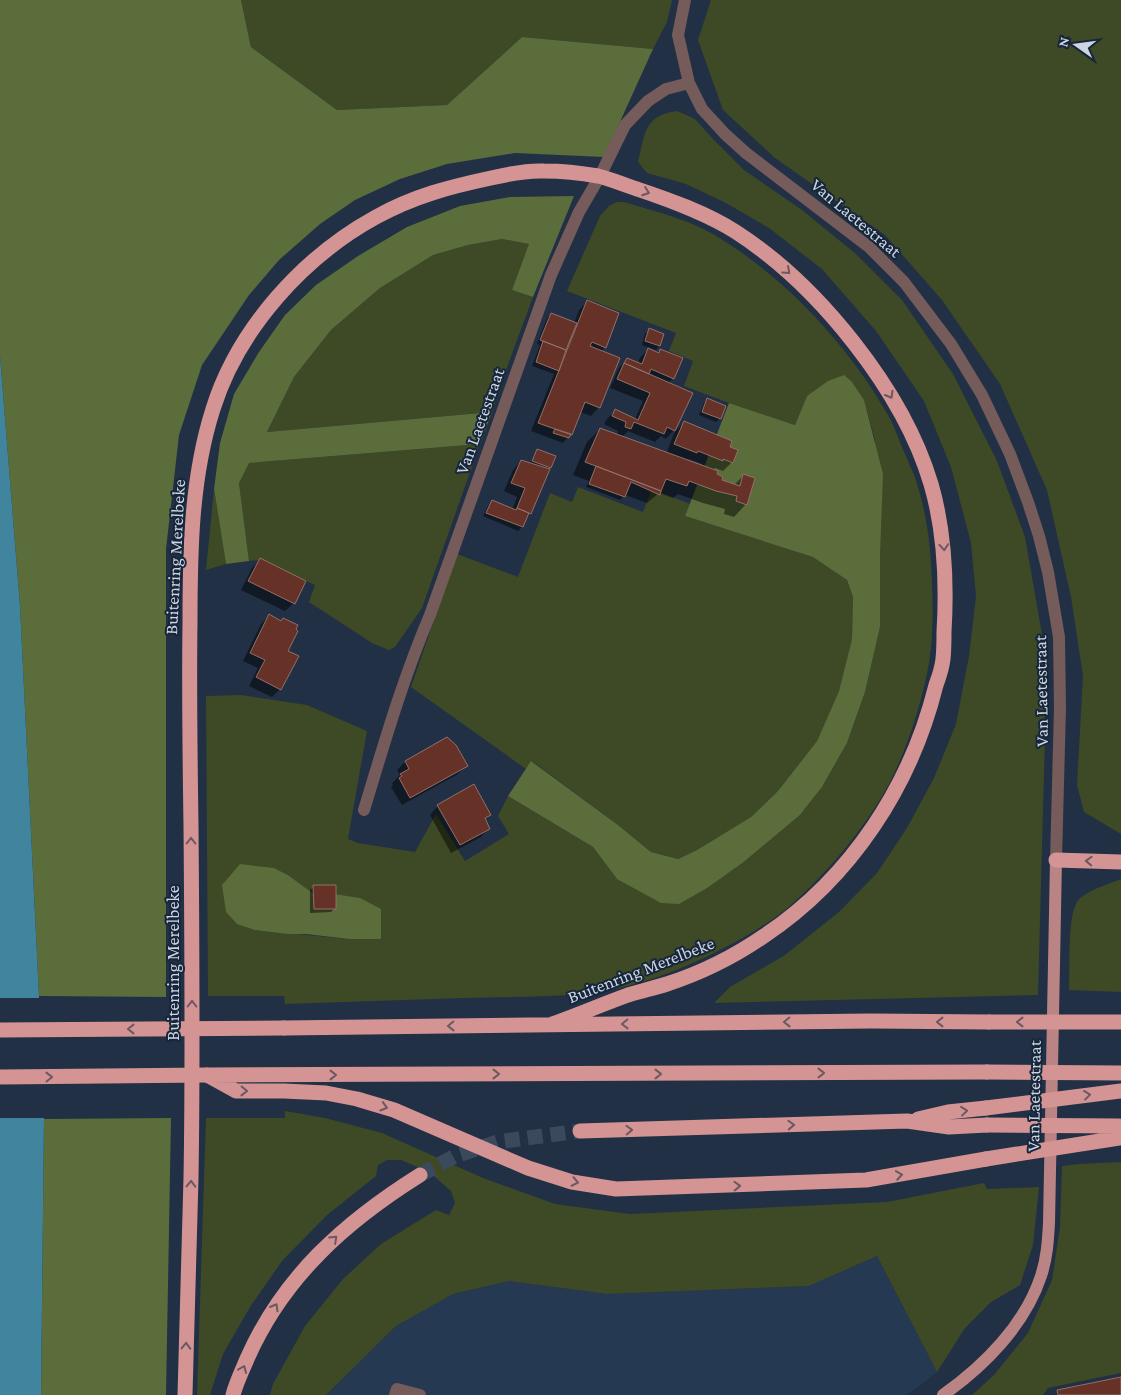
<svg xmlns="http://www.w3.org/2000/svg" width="1121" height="1395" viewBox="0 0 1121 1395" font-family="'Crimson Pro',serif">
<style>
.built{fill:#263953}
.green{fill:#3d4a25;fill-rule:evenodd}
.forest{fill:#5b6d3a}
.water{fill:#41849d}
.pier{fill:#213045}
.shadow{fill:#0007;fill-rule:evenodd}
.building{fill:#663227;stroke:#917069}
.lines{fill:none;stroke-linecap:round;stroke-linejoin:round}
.highway-tunnel{stroke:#3b495d;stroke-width:15;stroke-dasharray:15 8;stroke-linecap:butt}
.minor{stroke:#755b5a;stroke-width:12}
.major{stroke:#b98483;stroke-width:12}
.highway{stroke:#d49493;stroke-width:15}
.highway-bridge{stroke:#d49493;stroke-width:15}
.oneway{stroke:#6c5862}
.labels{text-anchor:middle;stroke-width:4;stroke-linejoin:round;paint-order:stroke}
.street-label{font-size:18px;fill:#ccd6e3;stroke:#17263a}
</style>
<rect width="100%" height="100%" fill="#213045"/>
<path class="built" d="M877 1256 937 1372 907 1395H326L396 1326 453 1294 509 1281 607 1294 809 1286Z"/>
<path class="green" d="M241 0H672L667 22 653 49 522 37 447 105 337 110 251 47Z
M711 0H1121V834L1084 812 1077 785 1083 676 1071 597 1047 490 1000 384 942 300 885 235 775 158 723 110 698 40Z
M677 111 695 119 713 139 744 170 802 210 856 254 902 300 953 374 997 461 1025 537 1043 640 1045 737 1038 995 714 1003 730 987 785 955 839 912 877 873 907 828 934 778 956 724 969 656 976 596 971 543 951 467 924 401 876 331 822 269 769 228 724 202 686 184 647 173 638 162C645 134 644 115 677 111Z
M617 202H624C653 211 684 218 711 233 782 274 847 343 888 415 895 427 899 441 905 454 909 464 915 475 918 487 928 521 931 550 932 585 933 609 933 639 929 663 923 697 912 733 898 765 877 815 827 875 785 910 762 928 733 944 706 957 668 975 625 990 584 994 544 997 503 997 463 998 403 1000 344 1002 285 1004L284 996H208L206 696 241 695 307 705 367 731 348 839 358 843 415 852 436 814 465 861 509 834 498 816 508 796 593 847 617 879 745 861 800 815 822 787 847 743 865 692 880 627V554L875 440 864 401 852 382 807 396 795 425 729 403 684 386 693 361 669 351 676 333 567 291 600 216 609 206ZM274 868 288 875 314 894 381 909V939H349L255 930Z
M502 239 530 244 512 290 533 297 506 370 492 412 267 432 294 377 331 330 380 288 432 255 468 245Z
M480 444 422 608 395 647 389 650 372 643 309 602 315 585 260 560 249 561 239 483 248 463Z
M578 487 643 512 652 489 690 504 685 516 814 557 847 580 853 597 852 639 839 691 817 741 778 791 751 817 697 850 678 859 651 852 618 825 532 761 526 769 411 687 457 554 518 577 550 493 572 502Z
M214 489 226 564 206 570Z
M1121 879V992L1069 990C1070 969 1067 919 1077 902 1084 891 1109 884 1121 879Z
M285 1111 325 1118 382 1133 483 1178 555 1204 630 1214 887 1202 984 1183 987 1189 1039 1187 1033 1245 1020 1285 991 1302 965 1328 937 1372 877 1256 809 1286 607 1294 509 1281 453 1294 396 1326 326 1395H270L273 1384 305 1326 343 1279 381 1244 436 1210 449 1215 455 1203 451 1191 429 1172 401 1160H387L378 1165 376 1176 327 1215 282 1261 250 1307 223 1354 210 1395H197L206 1118H285Z
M1121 1162V1373L1048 1388 1043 1395H972L994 1375 1028 1333 1052 1280 1060 1227 1062 1166 1079 1164Z"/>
<path class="forest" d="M0 0H241L251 47 337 110 447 105 522 37 653 49 604 157 515 153 447 164 400 179 355 200 320 224 279 260 249 295 202 365 179 435 166 549V997L39 996 20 606 0 356Z
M574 196 533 297 512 290 529 244 502 239 468 245 433 255 380 288 331 330 294 377 267 432 492 412 480 444 249 463 239 483 249 561 226 564 214 489 220 443 234 394 259 352 285 315 316 285 358 256 407 227 460 206 510 197Z
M844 375 852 382 864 400 883 474 880 554V627L865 692 847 743 822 787 800 815 745 861 707 888 679 904 661 903 617 879 593 847 508 796 531 761 618 825 651 852 678 859 697 850 751 817 778 791 817 741 839 691 852 639 853 597 847 580 813 557 685 516 729 403 795 425 807 396 828 381Z
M240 864 274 868 288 875 314 894H334L360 898 381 909V939H349L306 934H288L255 930 237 924 226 912 222 885Z
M171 1118 166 1395H41L44 1119Z"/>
<path class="water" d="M0 356 20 606 39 996 44 1119 41 1395H0Z"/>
<path class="pier" d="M0 998H42L46 1118H0Z"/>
<path class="shadow" d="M587 302 605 347 601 352 599 407 591 416 580 412 571 434 563 443 531 431 554 374 532 366 540 345 537 344 547 318 551 314 574 323 579 310Z
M649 330 659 346 656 350 642 345 645 334Z
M648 349 657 353 660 350 673 378 668 383 674 430 666 439 661 436 655 442 628 431 622 437 666 454 675 431 684 423 728 448 732 462 723 471 715 468 712 471 720 481 734 485 744 475 746 504 734 517 724 514 725 509 703 503 678 494 673 498 659 493 647 503 625 495 620 500 586 487 589 481 573 475 587 442 600 429 617 435 618 431 604 424 607 419 615 411 635 419 643 401 610 388 619 368 627 359 638 363 640 358ZM689 459 702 464 701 467 687 462Z
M708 399 720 418 716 422 699 415 704 403Z
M537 451 550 467 530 514 525 519 522 527 518 531 483 516 488 506 492 502 512 510 517 497 504 491 513 470 521 461 530 464 534 455Z
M260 560 294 603 285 611 241 590 252 568Z
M269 616 287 651 280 689 272 697 249 686 258 668 243 661 261 624Z
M405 762 466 766 458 774 402 805 391 787 393 785 392 783 400 775 397 770Z
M438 806 490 814 484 820 489 828 481 837 451 853 430 815Z
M314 887 334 909 331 912 310 913V890Z"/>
<path class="building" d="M587 300 619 313 606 348 592 342 590 346 620 358 600 408 585 402 572 435 538 423Z
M551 313 577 323 566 350 540 340Z
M649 328 664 334 660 346 645 341Z
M543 341 566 350 559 371 536 362Z
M648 348 659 353 660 349 683 358 674 379 651 369 649 374 624 363 627 358 642 364Z
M624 363 693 393 675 431 667 427 664 434 634 422 631 429 625 427 626 422 612 416 615 409 638 420 650 393 617 379Z
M707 398 726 406 721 419 702 412Z
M684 421 732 441 730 447 738 450 733 463 723 459V461L698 451 697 453 674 444Z
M600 428 718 471 717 474 723 477 722 480 740 486 743 474 755 478 747 505 736 501 737 496 716 491 689 481 687 486 666 479 661 491 585 462Z
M555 429 571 434 569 438 553 433Z
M537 449 556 456 551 468 532 461Z
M521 460 550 469 531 514 517 508 525 488 511 483Z
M596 466 661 491 660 495 631 482 625 497 589 484Z
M492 500 516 510 517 508 529 513 523 527 486 513Z
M260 558 306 581 295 604 248 581Z
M269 614 281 621 283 618 298 625 296 629 298 631 288 651 299 656 281 690 256 677 265 660 250 653Z
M447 737 456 745 468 766 410 798 399 778 402 776 400 774 409 769 405 761Z
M474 784 491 815 485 818 490 829 460 845 437 805Z
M313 885H336V909H314Z
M1121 1377V1395H1058L1057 1390Z"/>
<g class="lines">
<path class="highway-tunnel" d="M420 1175 455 1156 497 1142 580 1131"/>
<path class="minor" d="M685 0 678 35 689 83 702 109 725 134 746 153 869 247 904 282 951 344 982 395 1010 454 1028 502 1039 536 1048 572 1059 637 1060 708 1056 860
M364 810C384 744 403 678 430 615L551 275 579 212 600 176 625 125 648 101 666 89 689 83
M395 1395 397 1389 420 1395"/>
<path class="major" d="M943 1395C984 1366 1025 1325 1041 1276 1047 1258 1048 1241 1049 1223L1056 860"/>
<path class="highway" d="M1056 860 1121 862
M284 1028 871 1021 989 1022
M207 1075 236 1091H284L326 1093 357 1099 394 1110 528 1168 572 1182 616 1189 866 1180 986 1159
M209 1075 987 1072
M918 1119 948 1112 986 1108
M580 1131 907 1121 949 1127 987 1125
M185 1395C187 1323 189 1251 191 1178 193 1061 192 944 191 826 190 759 189 691 190 623 190 551 191 478 213 409 238 329 303 257 376 217 414 196 449 187 491 178 508 174 526 170 544 171 561 171 581 173 598 176 611 179 624 185 637 189 670 200 706 213 736 232 818 285 903 390 931 484 945 532 947 582 944 632 944 641 944 650 943 659 942 668 939 677 936 685 911 786 851 878 764 936 735 956 701 973 667 984 654 988 641 991 628 995 603 1004 578 1015 552 1024
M233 1395C236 1383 242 1371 247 1359 283 1277 345 1222 420 1175"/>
<path class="highway-bridge" d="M989 1022H1121
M0 1030 284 1028
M987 1072 1121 1073
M0 1077 207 1075
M986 1108 1121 1091
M987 1125 1119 1126
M986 1159 1119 1138"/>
</g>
<defs><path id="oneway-chevron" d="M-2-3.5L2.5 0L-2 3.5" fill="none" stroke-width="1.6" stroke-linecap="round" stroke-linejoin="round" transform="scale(1.25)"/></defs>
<g class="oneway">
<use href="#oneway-chevron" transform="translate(646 192) rotate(20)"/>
<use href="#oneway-chevron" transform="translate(787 271) rotate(42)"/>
<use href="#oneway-chevron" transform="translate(890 395) rotate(60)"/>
<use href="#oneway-chevron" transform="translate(944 547) rotate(86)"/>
<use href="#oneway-chevron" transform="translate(191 841) rotate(-90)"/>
<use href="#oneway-chevron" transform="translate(1089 861) rotate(-178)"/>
<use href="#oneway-chevron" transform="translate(192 1004) rotate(-90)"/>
<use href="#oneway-chevron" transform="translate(787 1022) rotate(179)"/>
<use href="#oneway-chevron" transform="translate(940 1022) rotate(-180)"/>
<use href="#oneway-chevron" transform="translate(1020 1022) rotate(-180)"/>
<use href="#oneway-chevron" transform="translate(625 1024) rotate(179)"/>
<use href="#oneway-chevron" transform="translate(451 1026) rotate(179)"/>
<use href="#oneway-chevron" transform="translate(131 1029) rotate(180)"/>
<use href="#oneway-chevron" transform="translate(821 1073)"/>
<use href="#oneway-chevron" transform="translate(496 1074)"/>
<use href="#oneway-chevron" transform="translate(658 1074)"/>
<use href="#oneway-chevron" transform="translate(333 1075)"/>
<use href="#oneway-chevron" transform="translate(49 1077) rotate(-1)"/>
<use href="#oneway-chevron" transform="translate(244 1091) rotate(1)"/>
<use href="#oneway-chevron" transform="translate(1087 1095) rotate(-7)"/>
<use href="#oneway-chevron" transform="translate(384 1107) rotate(17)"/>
<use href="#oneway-chevron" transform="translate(964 1111) rotate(-6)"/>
<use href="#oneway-chevron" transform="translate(791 1125) rotate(-2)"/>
<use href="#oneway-chevron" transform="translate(629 1130) rotate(-2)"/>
<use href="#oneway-chevron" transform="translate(899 1175) rotate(-9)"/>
<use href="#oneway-chevron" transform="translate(575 1182) rotate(12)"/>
<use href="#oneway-chevron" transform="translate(191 1184) rotate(-89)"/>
<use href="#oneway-chevron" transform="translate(737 1186) rotate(-2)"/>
<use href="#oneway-chevron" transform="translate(334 1239) rotate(-43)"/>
<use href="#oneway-chevron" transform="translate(275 1307) rotate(-60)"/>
<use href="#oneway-chevron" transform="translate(186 1346) rotate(-88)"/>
<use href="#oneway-chevron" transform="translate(243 1369) rotate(-67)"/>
</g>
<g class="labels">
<g class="street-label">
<text transform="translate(856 218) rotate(40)" y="6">Van Laetestraat</text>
<text transform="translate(480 421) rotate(-70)" y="6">Van Laetestraat</text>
<text transform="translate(175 557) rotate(-87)" y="6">Buitenring Merelbeke</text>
<text transform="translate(1041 691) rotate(-91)" y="6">Van Laetestraat</text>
<text transform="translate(173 963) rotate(-90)" y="6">Buitenring Merelbeke</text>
<text transform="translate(641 970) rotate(-21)" y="6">Buitenring Merelbeke</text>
<text transform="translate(1034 1096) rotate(-89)" y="6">Van Laetestraat</text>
</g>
</g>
<g transform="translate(1076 45) rotate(284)" stroke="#17263a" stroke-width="4" paint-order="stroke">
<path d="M0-4L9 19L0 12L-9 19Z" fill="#ccd6e3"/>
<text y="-8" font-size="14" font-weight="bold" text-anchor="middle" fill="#ccd6e3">N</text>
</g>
</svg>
